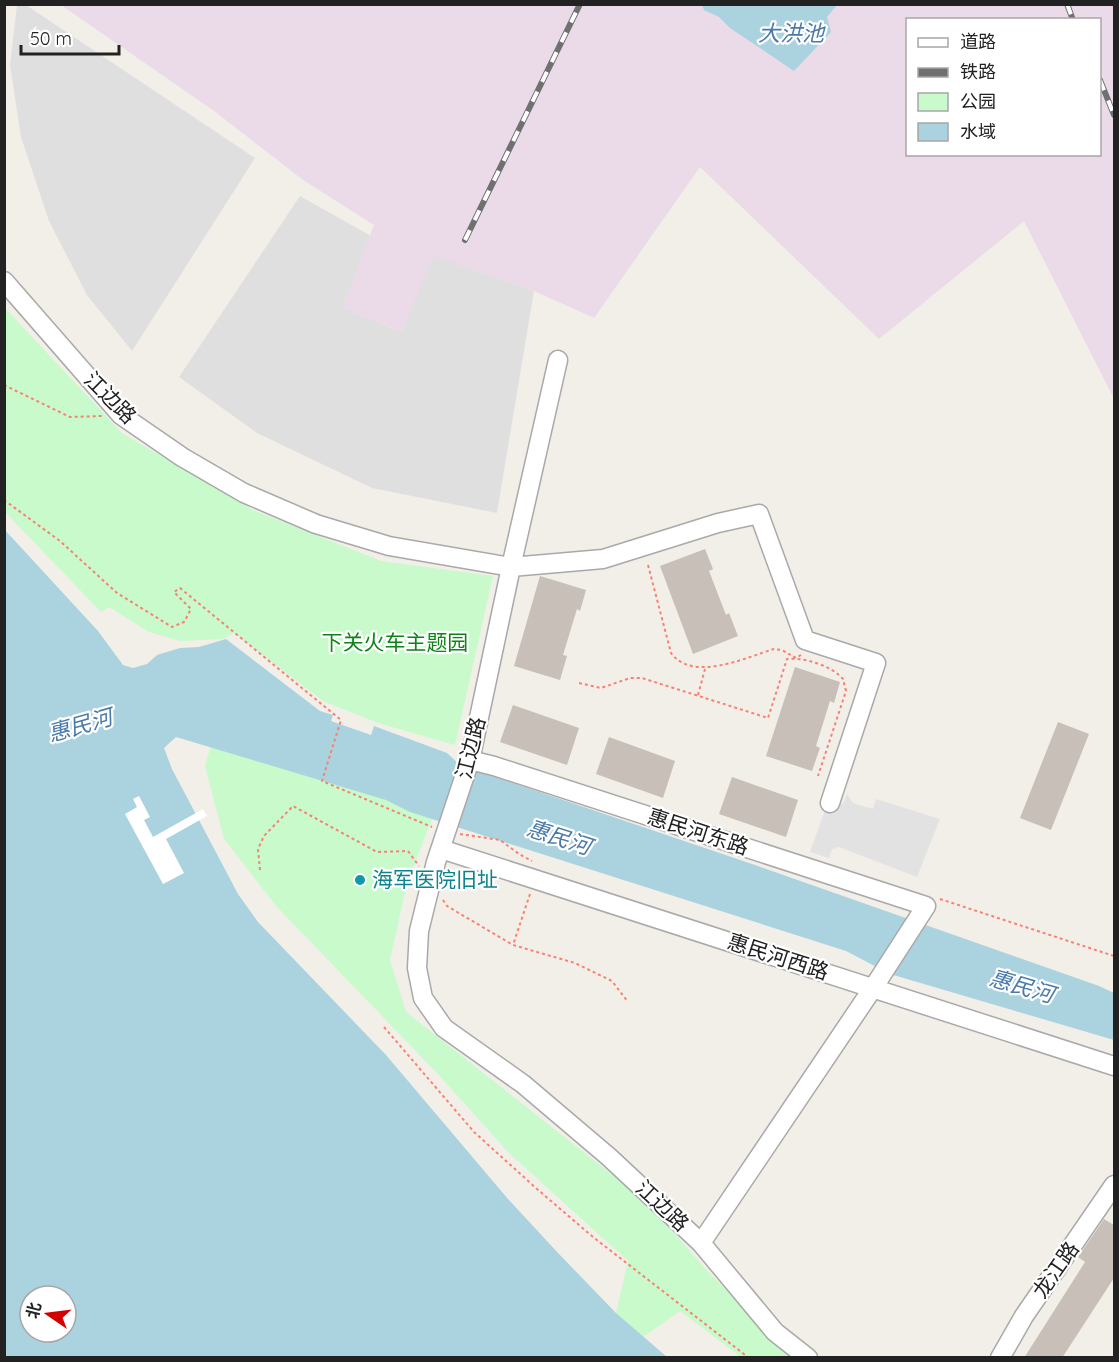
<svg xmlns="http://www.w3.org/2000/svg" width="1119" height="1362" viewBox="0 0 1119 1362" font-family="Quicksand,'Noto Sans SC',sans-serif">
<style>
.residential{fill:#e0dfdf}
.industrial{fill:#ebdbe8;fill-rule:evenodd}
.park{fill:#c8facc}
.parking{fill:#e2e2e2}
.water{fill:#aad3df;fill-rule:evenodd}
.pier{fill:#fff}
.building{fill:#c7bfb8}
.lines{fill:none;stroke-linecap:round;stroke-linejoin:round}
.minor-casing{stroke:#a9a9a9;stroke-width:21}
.path{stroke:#fa8072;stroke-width:2;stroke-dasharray:3 3;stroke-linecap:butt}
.minor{stroke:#fff;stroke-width:18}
.rail-casing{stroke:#707070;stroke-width:6}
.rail{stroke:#fff;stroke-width:4;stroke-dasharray:11;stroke-linecap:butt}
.culture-dot{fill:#0f9aa8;stroke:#fff;stroke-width:2}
.labels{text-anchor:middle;stroke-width:4.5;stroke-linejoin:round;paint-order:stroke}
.street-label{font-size:21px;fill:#222;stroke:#fff}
.park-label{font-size:21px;fill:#0c8416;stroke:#fff}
.culture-label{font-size:21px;fill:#0d838f;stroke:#fff;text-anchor:start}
.water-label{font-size:22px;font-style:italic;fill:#4a7aab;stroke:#fff}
</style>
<rect width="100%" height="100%" fill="#f2efe9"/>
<path class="residential" d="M17 5H26L255 158 132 351 87 295 49 221 21 137 10 65Z
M300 196 371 236 343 307 401 332 433 255 534 291 497 513 372 488 257 433 179 377Z"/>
<path class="industrial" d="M61 5H1114V399L1024 221 879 339 700 167 594 318 534 291 434 256 401 332 343 307 374 225 303 180 214 111ZM908 20H1100V154H908Z"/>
<path class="park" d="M4 307 122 433 253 510 381 561 493 576 455 745 378 723 323 701 234 633 223 639 180 641 149 632 109 607 101 612 5 512Z
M211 745 435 812 407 883 390 960 406 1012 648 1203 710 1274 795 1357H741L680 1311 643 1337 616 1313 628 1261 509 1153 436 1072 277 907 224 839 205 766Z"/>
<path class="parking" d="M847 794 853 803 859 805 873 809 876 799 940 819 917 877 839 847 832 849 829 858 810 852 829 799 843 804Z"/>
<path class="water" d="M702 5V4L837 5 827 17 831 32 794 71 730 28 719 17 704 10Z
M4 529 98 631 123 665 133 668 147 664 157 655 180 648 199 647 226 639 320 711 333 715 331 721 371 735 374 726 447 753 460 765 755 865 1099 986 1114 993V1040L890 974 846 951 410 812 386 800 176 737 164 748 172 769 238 894 258 922 386 1055 508 1199 559 1254 616 1313 667 1357H5ZM30 1296H66V1332H30Z"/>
<path class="pier" d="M139 796 150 817 144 820 153 837 203 809 207 816 166 839 184 873 163 884 125 814 137 807 133 799Z"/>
<path class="building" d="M705 549 713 569 709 571 726 615 729 613 738 636 693 654 660 566Z
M540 576 586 590 580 611 577 609 563 655 567 656 560 680 514 666Z
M795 667 840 682 834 703 830 701 816 746 820 748 812 771 766 756Z
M513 705 579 728 567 765 500 742Z
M1058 722 1089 734 1051 830 1020 818Z
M609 737 675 761 663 798 596 774Z
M732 777 798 800 786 837 719 814Z
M1104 1219 1114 1225V1278L1062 1358H1024L1085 1262 1078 1257Z"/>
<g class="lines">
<defs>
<path id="minor" d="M4 281 121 415 182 457 244 493 316 524 389 546 511 567 470 760 436 862 419 931 417 968 423 998 444 1028 523 1084 609 1157 701 1243 775 1332 808 1358
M558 360 511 567 603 559 718 523 759 514 805 640 876 663 830 803
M470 760 494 766 926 906 877 982 701 1243
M441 849 1114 1066
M1000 1358 1024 1316 1114 1185"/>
</defs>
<use href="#minor" class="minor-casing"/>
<path class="path" d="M4 385 70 417 102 416
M4 500 60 541 117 593 172 627 184 622 191 609 174 592 180 588 341 720 322 781 432 827
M648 565 671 653C693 683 747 657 774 649L782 650 796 658 801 655
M579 683 601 688 630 678H642L768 718 787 659C804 657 832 666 843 679L846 691 818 776
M698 695 705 669
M460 834 500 840 519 854 532 861
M260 870 258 849 264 836 293 806 377 852 408 851 419 866
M530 894 513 945 575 963 612 981 628 1002
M940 899 1114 956
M443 900 447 906 513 945
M384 1027 474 1132 537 1189 593 1237 749 1358"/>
<use href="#minor" class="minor"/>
<defs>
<path id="rail" d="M1067 4 1073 20
M1100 80 1114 115
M465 240 580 4"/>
</defs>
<use href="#rail" class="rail-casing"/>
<use href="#rail" class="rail"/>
</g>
<circle class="culture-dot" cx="360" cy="880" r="6"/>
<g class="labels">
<g class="street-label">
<text transform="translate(110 398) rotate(45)" y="7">江边路</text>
<text transform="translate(471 748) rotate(-76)" y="7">江边路</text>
<text transform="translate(698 832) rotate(18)" y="7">惠民河东路</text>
<text transform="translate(778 957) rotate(18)" y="7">惠民河西路</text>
<text transform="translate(662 1206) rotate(43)" y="7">江边路</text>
<text transform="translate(1056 1270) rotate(-55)" y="7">龙江路</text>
</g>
<g class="park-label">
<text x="395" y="650">下关火车主题园</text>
</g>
<g class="culture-label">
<text x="372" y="887">海军医院旧址</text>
</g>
<g class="water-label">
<text x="791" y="41">大洪池</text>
<text transform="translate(80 725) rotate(-16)" y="8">惠民河</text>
<text transform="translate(559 837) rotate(18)" y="8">惠民河</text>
<text transform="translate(1022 986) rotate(16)" y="8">惠民河</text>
</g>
</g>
<rect width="1119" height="1362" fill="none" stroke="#222222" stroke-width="12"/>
<rect x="906" y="18" width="195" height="138" fill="#ffffff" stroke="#a7a7a7" stroke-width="1.5"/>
<rect x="918" y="38" width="30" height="9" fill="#ffffff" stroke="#a7a7a7" stroke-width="1.5"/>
<text x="960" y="48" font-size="18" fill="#222222">道路</text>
<rect x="918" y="68" width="30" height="9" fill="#707070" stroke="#a7a7a7" stroke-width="1.5"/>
<text x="960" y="78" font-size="18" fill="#222222">铁路</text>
<rect x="918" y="93" width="30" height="18" fill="#c8facc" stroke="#a7a7a7" stroke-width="1.5"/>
<text x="960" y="108" font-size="18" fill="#222222">公园</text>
<rect x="918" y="123" width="30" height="18" fill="#aad3df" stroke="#a7a7a7" stroke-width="1.5"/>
<text x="960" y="138" font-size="18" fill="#222222">水域</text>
<g transform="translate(48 1314) rotate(284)"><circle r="28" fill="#ffffff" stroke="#a7a7a7" stroke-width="1.5"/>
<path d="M0-4.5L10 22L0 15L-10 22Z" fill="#d40000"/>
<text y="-9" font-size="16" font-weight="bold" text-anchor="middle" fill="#222222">北</text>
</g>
<path d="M21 45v9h98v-9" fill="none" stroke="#222222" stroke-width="3"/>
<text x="30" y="45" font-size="18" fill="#222222" stroke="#ffffff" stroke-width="4.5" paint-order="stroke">50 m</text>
</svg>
